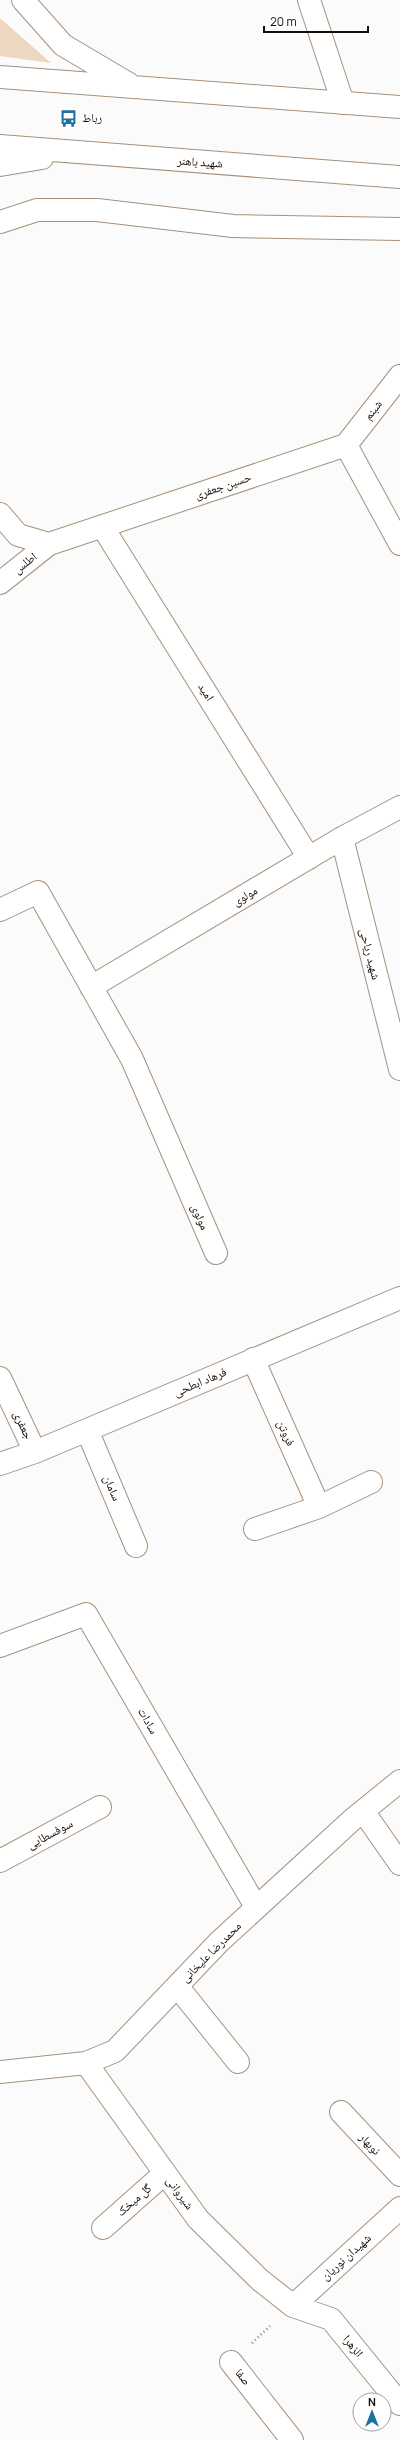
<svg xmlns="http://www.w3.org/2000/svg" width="400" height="2440" viewBox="0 0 400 2440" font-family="Manrope,'Noto Naskh Arabic',sans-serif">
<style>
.green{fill:#eed7c1}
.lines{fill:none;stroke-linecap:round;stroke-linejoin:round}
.minor-casing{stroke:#a8907a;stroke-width:24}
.primary-casing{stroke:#a8907a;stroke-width:24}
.path{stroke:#878380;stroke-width:2.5;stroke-dasharray:1 3;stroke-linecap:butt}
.minor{stroke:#fff;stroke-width:22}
.primary{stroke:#fff;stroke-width:22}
.labels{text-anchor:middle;stroke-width:3;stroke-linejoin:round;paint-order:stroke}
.poi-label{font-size:12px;fill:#140c05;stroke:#fff;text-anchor:start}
.street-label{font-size:12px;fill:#140c05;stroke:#fff}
</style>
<rect width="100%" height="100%" fill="#fbfbfb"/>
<path class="green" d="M0 18 1 19 51 63 0 56Z"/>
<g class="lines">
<defs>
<path id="minor" d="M309 0 343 103
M0 222 37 210H97L233 226 400 229
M346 445 400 376
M0 514 18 535 49 544 346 445 400 544
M102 526 309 858
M0 583 49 544
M342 838 400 1069
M0 910 38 892 132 1059 216 1253
M91 987 342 838 400 807
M253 1359 319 1507
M0 1378 35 1452
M87 1430 136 1546
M0 1464 35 1452 400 1298
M255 1529 319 1507 371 1482
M0 1646 86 1614 256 1907
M363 1811 400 1864
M0 1861 100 1807
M177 1986 238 2062
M86 2063 198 2219 260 2280 293 2306 331 2319 400 2404
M0 2072 86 2063 115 2051 219 1942 352 1820 400 1781
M341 2112 400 2175
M103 2228 165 2173
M293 2306 400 2208
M231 2362 292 2440"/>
<path id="primary" d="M23 0 63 45 129 84
M0 77 400 107
M0 146 400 177
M0 165 42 158"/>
</defs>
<use href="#minor" class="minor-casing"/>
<use href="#primary" class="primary-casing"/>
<path class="path" d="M252 2343 270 2326"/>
<use href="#minor" class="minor"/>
<use href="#primary" class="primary"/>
</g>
<defs>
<symbol id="bus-bare" viewBox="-9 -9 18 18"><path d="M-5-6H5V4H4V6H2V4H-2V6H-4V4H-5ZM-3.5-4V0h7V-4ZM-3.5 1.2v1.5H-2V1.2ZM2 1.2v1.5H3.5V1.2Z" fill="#1f71a2" stroke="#fff" stroke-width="2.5" paint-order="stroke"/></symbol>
</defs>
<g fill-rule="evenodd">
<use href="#bus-bare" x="56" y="106" width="25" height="25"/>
</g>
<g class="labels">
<g class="poi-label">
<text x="82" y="122">رباط</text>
</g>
<g class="street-label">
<text transform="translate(200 162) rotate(4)" y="4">شهید باهنر</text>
<text transform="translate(373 410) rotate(-52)" y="4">شبنم</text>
<text transform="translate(223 486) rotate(-19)" y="4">حسین جعفری</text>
<text transform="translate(25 563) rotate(-38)" y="4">اطلس</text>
<text transform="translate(206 692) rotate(58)" y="4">امید</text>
<text transform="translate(245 896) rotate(-31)" y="4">مولوی</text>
<text transform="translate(370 954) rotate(76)" y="4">شهید ریاحی</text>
<text transform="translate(200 1217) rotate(67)" y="4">مولوی</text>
<text transform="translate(200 1382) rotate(-23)" y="4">فرهاد ابطحی</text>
<text transform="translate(23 1425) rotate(65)" y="4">جعفری</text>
<text transform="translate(286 1433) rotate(66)" y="4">فروتن</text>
<text transform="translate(112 1488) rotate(67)" y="4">سامان</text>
<text transform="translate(148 1721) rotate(60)" y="4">سادات</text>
<text transform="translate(50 1834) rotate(-28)" y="4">سوفسطایی</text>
<text transform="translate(211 1952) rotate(-45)" y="4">محمدرضا علیخانی</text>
<text transform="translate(370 2144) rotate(47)" y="4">نوبهار</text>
<text transform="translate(180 2193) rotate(54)" y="4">شیروانی</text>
<text transform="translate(134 2200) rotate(-41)" y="4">گل میخک</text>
<text transform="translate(346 2257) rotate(-42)" y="4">شهیدان نوریان</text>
<text transform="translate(353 2346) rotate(51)" y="4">الزهرا</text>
<text transform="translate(243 2377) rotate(52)" y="4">صفا</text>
</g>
</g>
<g transform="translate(372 2412)"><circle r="19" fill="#ffffff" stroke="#a19e9b"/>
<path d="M0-3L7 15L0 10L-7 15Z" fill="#1f71a2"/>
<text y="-6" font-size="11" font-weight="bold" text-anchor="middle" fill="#140c05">N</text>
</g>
<path d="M264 26v6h104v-6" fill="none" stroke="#140c05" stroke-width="2"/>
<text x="270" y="26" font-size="12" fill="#140c05" stroke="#ffffff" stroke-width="3" paint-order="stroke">20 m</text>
</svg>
